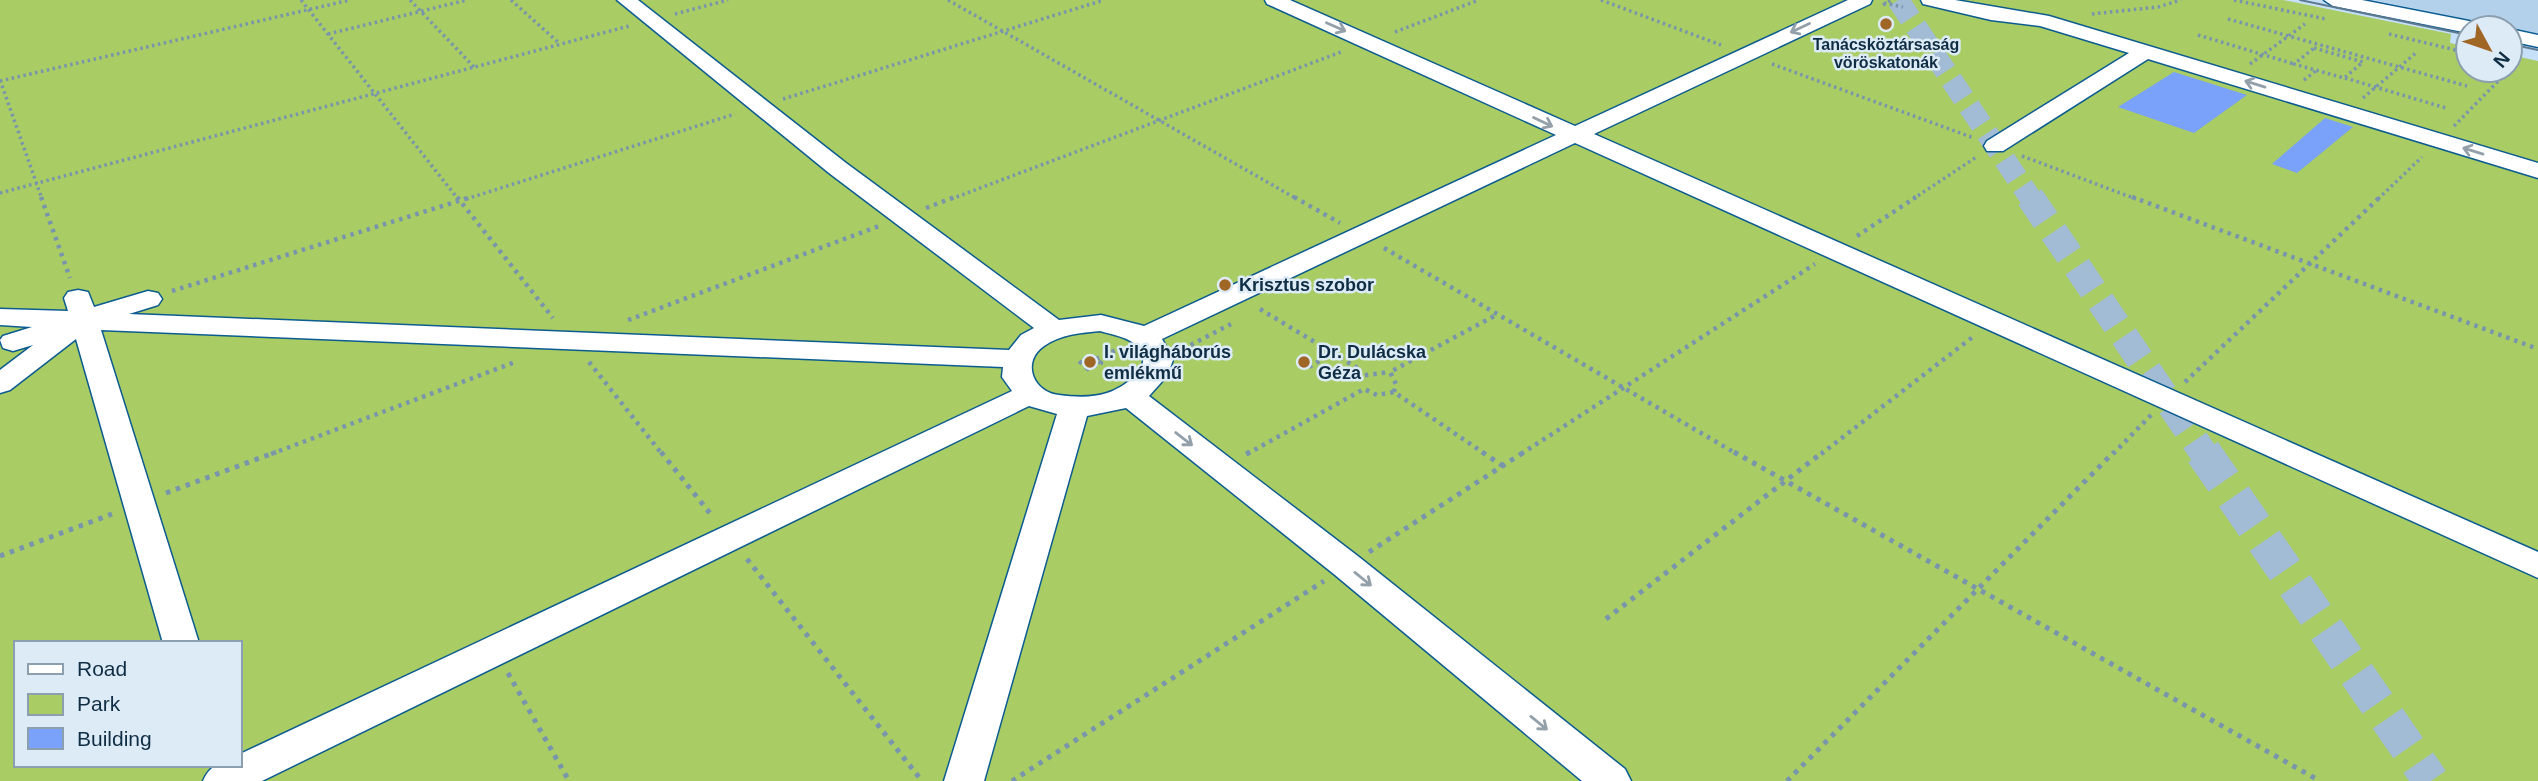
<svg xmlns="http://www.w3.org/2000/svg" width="2538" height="781" viewBox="0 0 2538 781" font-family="Helvetica,sans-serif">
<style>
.built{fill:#b4d1eb}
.green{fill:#a9cc64;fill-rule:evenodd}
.building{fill:#7aa2fa}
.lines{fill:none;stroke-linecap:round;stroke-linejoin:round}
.minor-tunnel-far2{stroke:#a1bcd4;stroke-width:22;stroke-dasharray:22 10;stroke-linecap:butt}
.minor-tunnel-far1{stroke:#a1bcd4;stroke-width:28;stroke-dasharray:28 14;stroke-linecap:butt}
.minor-tunnel{stroke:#a1bcd4;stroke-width:36;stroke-dasharray:36 18;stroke-linecap:butt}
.minor-casing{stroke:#0c5c90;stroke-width:3}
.path-far2{stroke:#7895ac;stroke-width:3.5;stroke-dasharray:2.5 3.5;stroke-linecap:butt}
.path-far1{stroke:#7895ac;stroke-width:4.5;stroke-dasharray:3.5 5;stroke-linecap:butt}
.path{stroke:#7895ac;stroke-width:5;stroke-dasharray:4.5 6;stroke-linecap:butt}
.minor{fill:#fff;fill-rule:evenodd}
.tram{stroke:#5c7990;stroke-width:2}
.oneway{stroke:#93a0aa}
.poi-dot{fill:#a06625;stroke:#ddebf7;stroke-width:2.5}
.labels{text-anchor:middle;stroke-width:5;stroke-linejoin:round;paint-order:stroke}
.far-poi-label{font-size:16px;font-weight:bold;fill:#0f2d43;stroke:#ddebf7}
.poi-label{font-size:18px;font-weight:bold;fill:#0f2d43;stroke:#ddebf7;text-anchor:start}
</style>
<rect width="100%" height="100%" fill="#c5e0f8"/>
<path class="built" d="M2374 0H2538V34L2510 28Z"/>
<path class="green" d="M0 0H2283L2451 34 2450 43 2468 47V70H2510V55L2538 61V781H0ZM16 643H240V765H16Z"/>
<path class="building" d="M2174 72 2247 95 2194 133 2118 107Z
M2325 118 2353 127 2297 173 2272 164Z"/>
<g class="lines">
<path class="minor-tunnel-far2" d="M1898 0 2031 199"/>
<path class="minor-tunnel-far1" d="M2030 197 2204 454"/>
<path class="minor-tunnel" d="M2203 452 2431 781"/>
<defs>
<path id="minor" d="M617 0H638L846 163 1059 320 1101 315 1144 326 1556 135 1267 4 1265 0H1290L1575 126 1848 0H1872L1870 4 1594 134 2538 552V578L1575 143 1162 339 1173 360 1167 376 1149 396 1359 557 1625 769 1631 781H1582L1335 575 1126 408 1087 416 984 781H944L1057 414 1029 406 262 781H203C212 761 220 765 240 765V754L1012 391 1002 377 1003 367 101 330 199 643H163L76 339 10 390 0 393V370L33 345 13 351 3 348 0 340 3 336 32 327 0 325V309L68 311 64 298 68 292 78 290 88 292 94 307 148 291 158 293 162 299 158 305 129 314 1009 350 1021 335 1034 328 829 173ZM1100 331C1113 335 1130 337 1139 348 1155 368 1122 388 1107 393 1092 398 1075 397 1059 395 1033 392 1021 362 1044 346 1061 334 1081 333 1100 331Z
M1921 0H1955L2049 16 2538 163V178L2148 59 2003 151H1987L1984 146 1987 141 2129 53 2040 26 1991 20 1923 4Z
M2324 0H2362L2474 22 2481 24 2484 28H2468V33L2333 6Z
M2510 29 2538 35V47L2510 41Z"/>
</defs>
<use href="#minor" class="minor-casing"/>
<path class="path-far2" d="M301 0 458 199
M410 0 474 67
M511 0 560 44
M948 0 1297 199
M1601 0 1721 45
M2234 0 2326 19
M1884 3 1903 7
M1883 5 1892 0
M675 14 728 0
M2092 14 2158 7 2181 0
M2228 19 2467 86
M1395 32 1479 0
M328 34 467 0
M2389 34 2468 53
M2198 35 2294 64
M2314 48 2363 62 2344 78 2294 64Z
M1772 64 1974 138
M2250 64 2305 24
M2345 78 2446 108
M0 80 42 199
M2304 80 2317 70
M0 81 350 0
M2363 98 2417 52
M783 99 1104 0
M2454 126 2509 70
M2022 156 2136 199
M0 193 629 26
M466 199 735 114
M951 199 1341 52
M1913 199 1978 156
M2378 199 2422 157"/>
<path class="path-far1" d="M41 197 70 278
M457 197 553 318
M1294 197 1340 223
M2132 197 2538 349
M926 208 955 197
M1857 236 1916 197
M1384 248 1737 454
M172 291 471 197
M1260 309 1356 367 1359 376 1390 372
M628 320 879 226
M1183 349 1231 324
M1092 356 1101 363 1088 369 1079 361Z
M1096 359 1116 350
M589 362 662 454
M1309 367 1333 353
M2185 382 2380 197
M1394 392 1396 384 1390 372 1498 314
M271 454 515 362
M1247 454 1364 389 1377 395 1394 392 1485 454
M1521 454 1815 264
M1821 454 1974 336
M2113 454 2151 415"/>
<path class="path" d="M661 452 713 517
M1482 452 1503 466
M1734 452 2320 781
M1246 454 1250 452
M166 493 276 452
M1369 552 1524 452
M0 556 112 514
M747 559 922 781
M1606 619 1823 452
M508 673 569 781
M1012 781 1324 581
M1787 781 2114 452"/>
<use href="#minor" class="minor"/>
<path class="tram" d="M2300 0 2468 35
M2510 44 2538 50"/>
</g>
<defs><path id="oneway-shaft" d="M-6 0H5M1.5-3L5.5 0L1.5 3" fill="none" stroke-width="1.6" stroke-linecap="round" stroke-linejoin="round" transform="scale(1.75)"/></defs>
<g class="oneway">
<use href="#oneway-shaft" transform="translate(1336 27) rotate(24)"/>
<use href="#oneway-shaft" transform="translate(1800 28) rotate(155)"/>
<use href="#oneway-shaft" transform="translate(2255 84) rotate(-163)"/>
<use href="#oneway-shaft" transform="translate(1543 122) rotate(25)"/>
<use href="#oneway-shaft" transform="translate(2473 151) rotate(-163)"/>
<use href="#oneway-shaft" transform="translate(1184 439) rotate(38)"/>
<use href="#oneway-shaft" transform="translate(1363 579) rotate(39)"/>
<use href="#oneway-shaft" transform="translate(1539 723) rotate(39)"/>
</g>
<g class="poi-dot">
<circle cx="1886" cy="24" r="7"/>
<circle cx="1225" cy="285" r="7"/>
<circle cx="1090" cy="362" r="7"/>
<circle cx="1304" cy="362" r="7"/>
</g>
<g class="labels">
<g class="far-poi-label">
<text x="1886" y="50">Tanácsköztársaság<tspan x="1886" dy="18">vöröskatonák</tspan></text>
</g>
<g class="poi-label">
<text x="1239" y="291">Krisztus szobor</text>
<text x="1104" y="358">I. világháborús<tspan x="1104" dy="21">emlékmű</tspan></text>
<text x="1318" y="358">Dr. Dulácska<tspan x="1318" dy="21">Géza</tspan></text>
</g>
</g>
<rect x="14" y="641" width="228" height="126" fill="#ddebf7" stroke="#8b9faf" stroke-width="2"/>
<rect x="28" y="664" width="35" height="10" fill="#ffffff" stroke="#8b9faf" stroke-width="2"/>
<text x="77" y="676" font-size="21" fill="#0f2d43">Road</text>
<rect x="28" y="694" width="35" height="21" fill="#a9cc64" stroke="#8b9faf" stroke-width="2"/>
<text x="77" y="711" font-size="21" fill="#0f2d43">Park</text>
<rect x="28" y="728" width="35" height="21" fill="#7aa2fa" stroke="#8b9faf" stroke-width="2"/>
<text x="77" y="746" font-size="21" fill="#0f2d43">Building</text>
<g transform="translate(2489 49) rotate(130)"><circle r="33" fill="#ddebf7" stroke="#8b9faf" stroke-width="2"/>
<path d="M0-5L12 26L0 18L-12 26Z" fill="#a06625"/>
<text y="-10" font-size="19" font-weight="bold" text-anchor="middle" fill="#0f2d43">N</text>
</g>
</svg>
